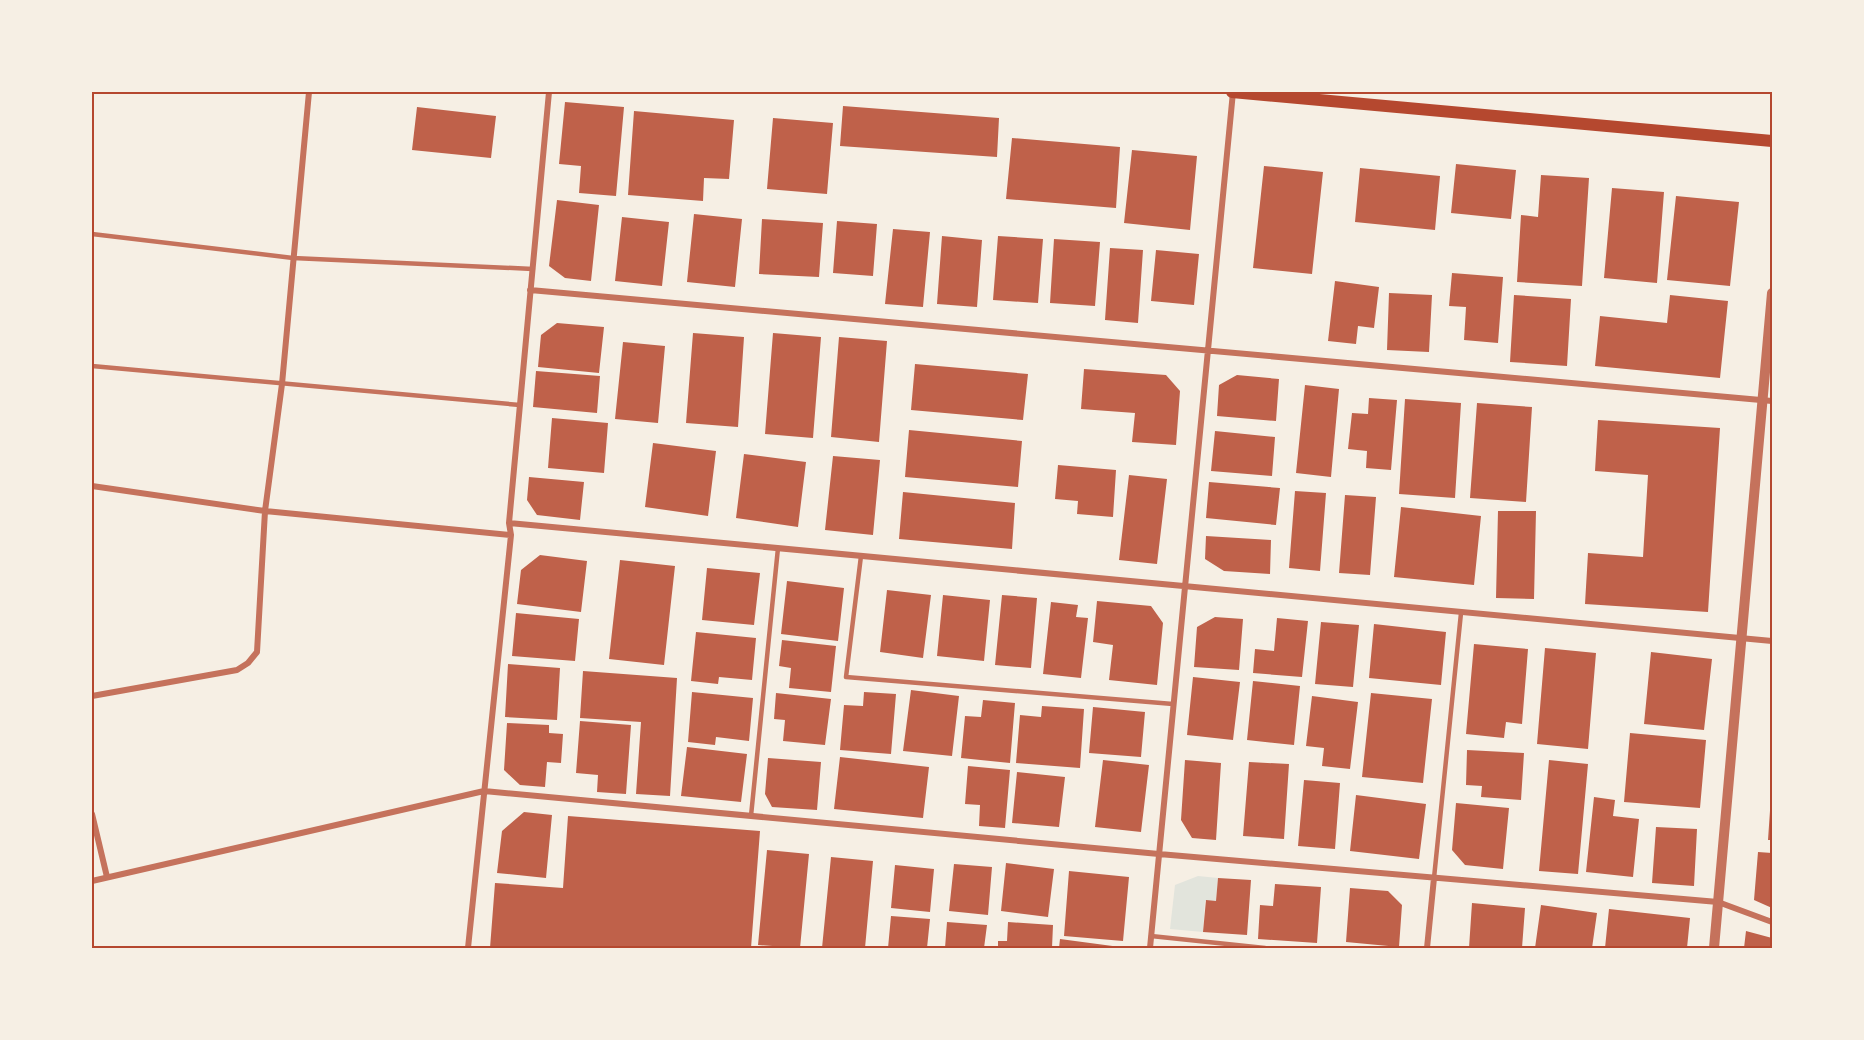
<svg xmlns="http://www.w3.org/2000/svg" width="1864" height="1040" viewBox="0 0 1864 1040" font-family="Ubuntu,sans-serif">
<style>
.green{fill:#e2e4dc}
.building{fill:#bf614a}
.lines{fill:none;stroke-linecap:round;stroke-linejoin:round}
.service{stroke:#c5725c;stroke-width:4.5}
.minor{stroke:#c5725c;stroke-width:6}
.tertiary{stroke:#c5725c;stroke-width:10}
.secondary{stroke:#b5482f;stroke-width:12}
.neatline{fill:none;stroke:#b5482f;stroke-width:2}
</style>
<rect width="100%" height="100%" fill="#f6efe4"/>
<path class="green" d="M1198 876 1218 878 1216 901H1205L1203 932 1170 929 1175 885Z"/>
<path class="building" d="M565 102 624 107 616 196 579 193 581 166 559 164Z
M843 106 999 118 997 157 840 146Z
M417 107 496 116 491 158 412 150Z
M634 111 734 120 729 179 704 178 703 201 628 195Z
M773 118 833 123 827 194 767 189Z
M1012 138 1120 147 1116 208 1006 199Z
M1132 150 1197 156 1190 230 1124 223Z
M1456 164 1516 170 1511 219 1451 213Z
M1264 166 1323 172 1312 274 1253 268Z
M1360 168 1440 176 1435 230 1355 222Z
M1541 175 1589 178 1582 286 1517 282 1521 215 1538 217Z
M1612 188 1664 192 1657 283 1604 278Z
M1676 196 1739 202 1730 286 1667 280Z
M557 200 599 205 591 281 565 278 549 266Z
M694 214 742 219 735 287 687 282Z
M622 217 669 222 662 286 615 281Z
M762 219 823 223 819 277 759 274Z
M837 221 877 224 873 276 833 273Z
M893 229 930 232 923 307 885 304Z
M942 236 982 240 977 307 937 304Z
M998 236 1043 239 1038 303 993 300Z
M1054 239 1100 242 1095 306 1050 303Z
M1110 248 1143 250 1138 323 1105 320Z
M1156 250 1199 254 1194 305 1151 301Z
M1452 273 1503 277 1498 343 1464 340 1466 307 1449 306Z
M1335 281 1379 287 1374 328 1358 326 1356 344 1328 341Z
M1389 293 1432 295 1429 352 1387 350Z
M1514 295 1571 299 1567 366 1510 362Z
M1670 295 1728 301 1720 378 1595 366 1600 316 1667 323Z
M557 323 604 327 599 373 538 367 541 335Z
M693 333 744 337 738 427 686 423Z
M773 333 821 337 813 438 765 434Z
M839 337 887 341 879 442 831 437Z
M623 342 665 346 658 423 615 419Z
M915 364 1028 374 1023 420 911 410Z
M1084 369 1166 375 1180 391 1176 445 1132 442 1135 413 1081 409Z
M536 371 600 376 597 413 533 407Z
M1237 375 1279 379 1276 421 1217 416 1219 385Z
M1305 385 1339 389 1331 477 1296 473Z
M1369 398 1397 400 1391 470 1366 468 1367 451 1348 449 1352 413 1368 414Z
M1405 399 1461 403 1455 498 1399 494Z
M1477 403 1532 407 1526 502 1470 498Z
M552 418 608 423 604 473 548 468Z
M1598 420 1720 428 1708 612 1585 604 1588 553 1643 557 1648 475 1595 471Z
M909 430 1022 441 1018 487 905 477Z
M1215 431 1275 437 1272 476 1211 471Z
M653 443 716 451 708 516 645 507Z
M744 454 806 462 798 527 736 518Z
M833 456 880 460 873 535 825 530Z
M1058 465 1116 470 1113 517 1077 514 1078 501 1055 499Z
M1129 475 1167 479 1157 564 1119 560Z
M529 477 584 482 580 520 537 515 527 500Z
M1209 482 1280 488 1276 525 1206 518Z
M1295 491 1326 493 1320 571 1289 568Z
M903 492 1015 503 1012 549 899 539Z
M1345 495 1376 497 1370 575 1339 573Z
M1401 507 1481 516 1474 585 1394 577Z
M1498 511H1536L1534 599 1496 598Z
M1206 536 1271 540 1270 574 1224 571 1205 559Z
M540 555 587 561 581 612 517 604 521 570Z
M620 560 675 566 664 665 609 659Z
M707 568 760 573 754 625 702 620Z
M787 581 844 588 838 641 781 634Z
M887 590 931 595 923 658 880 652Z
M943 595 990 600 984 661 937 656Z
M1002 595 1037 598 1031 668 995 665Z
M1097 601 1151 606 1163 623 1157 685 1109 680 1113 645 1093 642Z
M1051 602 1078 605 1076 617 1088 618 1081 678 1043 674Z
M516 613 579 619 575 661 512 656Z
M1215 617 1243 619 1239 670 1194 667 1197 627Z
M1277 618 1308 621 1302 677 1253 673 1255 649 1274 651Z
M1321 622 1359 625 1353 687 1315 684Z
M1374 624 1446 632 1441 685 1369 678Z
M696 632 756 638 752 680 719 677 718 684 691 681Z
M782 640 836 646 831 692 789 688 791 668 779 666Z
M1474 644 1528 649 1522 724 1506 722 1504 738 1466 734Z
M1545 648 1596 653 1588 749 1537 744Z
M1651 652 1712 659 1704 730 1644 724Z
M508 664 560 668 557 720 505 717Z
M583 671 677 678 670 796 636 794 641 722 580 718Z
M1193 677 1240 682 1233 740 1187 735Z
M1253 681 1300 686 1294 745 1247 740Z
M911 690 959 696 952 756 903 751Z
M692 692 753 698 749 741 716 737 715 745 688 742Z
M864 692 896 694 891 754 840 750 844 705 863 706Z
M776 693 831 699 825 745 783 741 785 720 774 719Z
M1371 693 1432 699 1423 783 1362 777Z
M1312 696 1358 702 1350 769 1322 766 1324 748 1306 746Z
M983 700 1015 703 1010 763 961 758 965 716 981 717Z
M1042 706 1084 709 1080 768 1016 763 1020 715 1041 717Z
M1093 707 1145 712 1141 757 1089 753Z
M580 721 631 725 626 794 597 792 598 775 576 773Z
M507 723 549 725V733L563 734 561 763 547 762 545 787 520 785 504 770Z
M1630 733 1706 740 1700 808 1624 802Z
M687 747 747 754 741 802 681 796Z
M1467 750 1524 753 1521 800 1481 797 1482 786 1466 785Z
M840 757 929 767 923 818 834 809Z
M768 758 821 762 817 810 772 807 765 794Z
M1103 760 1149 765 1141 832 1095 827Z
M1185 760 1221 763 1216 840 1192 838 1181 820Z
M1549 760 1588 764 1578 874 1539 871Z
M1249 762 1289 764 1284 839 1243 836Z
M968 766 1010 770 1005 828 979 826 980 805 965 804Z
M1017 772 1065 777 1059 827 1012 823Z
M1304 780 1340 783 1335 849 1298 846Z
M1356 795 1426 804 1419 859 1350 851Z
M1771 796H1772V840H1768Z
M1594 797 1615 800 1613 816 1639 819 1633 877 1586 872Z
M1456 803 1509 808 1503 869 1465 865 1452 850Z
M524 812 552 815 546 878 497 873 502 831Z
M568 816 760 831 751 948H490L495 883 563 888Z
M1656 827 1697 829 1694 886 1652 883Z
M767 850 809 854 800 948 758 945Z
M1758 852 1772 853V908L1754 900Z
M831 857 873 861 865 948H822Z
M1006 863 1054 869 1048 917 1001 911Z
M954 864 992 867 988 915 949 911Z
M895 865 934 869 930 912 891 908Z
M1069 871 1129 877 1123 941 1064 936Z
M1218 878 1251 880 1247 935 1203 932 1206 900 1216 901Z
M1275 884 1321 887 1317 943 1258 939 1260 905 1273 906Z
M1350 888 1388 891 1402 905 1399 947 1346 942Z
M1472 903 1525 908 1522 948H1469Z
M1541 905 1597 913 1592 948H1535Z
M1609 909 1690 918 1687 948H1605Z
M891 916 930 919 927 948H888Z
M947 922 987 925 984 948H945Z
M1008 922 1053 925 1052 948H998V941H1007Z
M1746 931 1772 938V948H1744Z
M1060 939 1120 947V948H1059Z"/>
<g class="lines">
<path class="service" d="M92 234 293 258 533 269
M92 366 520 405
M861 556 846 677 1173 704
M751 816 778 548
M1434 878 1461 613
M1151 936 1265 948"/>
<path class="minor" d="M530 290 1772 401
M92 486 265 511 511 535
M509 523 1772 641
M92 696 237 670 248 663 257 652 265 511 282 384 309 92
M92 814 107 877
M92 881 484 791 1159 854 1718 902 1772 922
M468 948 511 535 509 523 549 92
M1150 948 1233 92
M1427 948 1434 878"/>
<path class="tertiary" d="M1714 948 1772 293"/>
<path class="secondary" d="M1232 92 1772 141"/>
</g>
<rect width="1864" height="1040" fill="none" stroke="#f6efe4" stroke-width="186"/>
<rect x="93" y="93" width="1678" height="854" class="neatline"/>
</svg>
